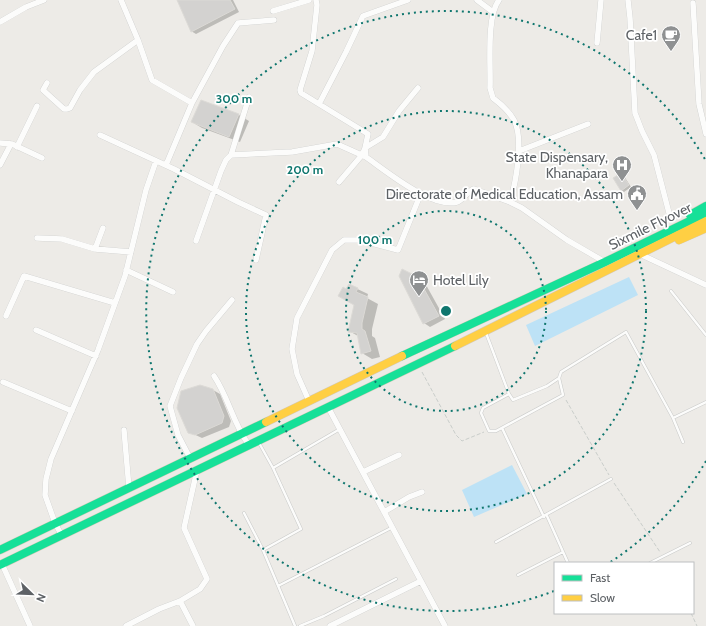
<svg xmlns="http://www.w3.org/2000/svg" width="706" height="626" viewBox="0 0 706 626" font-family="Cabin,sans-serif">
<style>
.water{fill:#bde2f6}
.shadow{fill:#0003}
.building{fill:#d3d2d0;stroke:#dcdad6}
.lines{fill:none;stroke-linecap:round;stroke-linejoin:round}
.lane-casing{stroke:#c9cac9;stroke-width:3.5}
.street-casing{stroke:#c9cac9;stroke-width:6}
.fast-casing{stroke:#d4c9b6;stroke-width:9}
.slow-casing{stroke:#d4c9b6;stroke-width:9}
.path{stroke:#c9cdca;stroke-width:1;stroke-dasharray:4 2;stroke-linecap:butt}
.lane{stroke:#fcfcfb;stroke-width:2.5}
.street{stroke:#fcfcfb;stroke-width:5.5}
.fast{stroke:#16e098;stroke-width:8}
.slow{stroke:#ffcf43;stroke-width:8}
.ring{fill:none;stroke:#0f766e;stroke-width:2;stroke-dasharray:2 4}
.labels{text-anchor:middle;stroke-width:3.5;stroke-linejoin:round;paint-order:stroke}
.poi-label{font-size:14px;fill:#5d6165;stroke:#fff;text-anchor:end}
.street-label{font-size:14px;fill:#5d6165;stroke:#fff}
.centre{fill:#0f766e;stroke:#fff;stroke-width:2}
.ring-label{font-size:12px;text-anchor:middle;font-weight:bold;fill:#0f766e;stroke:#fff;stroke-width:3.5;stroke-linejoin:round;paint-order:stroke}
</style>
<rect width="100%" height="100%" fill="#edebe7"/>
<path class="water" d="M629 277 638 295 535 346 526 325Z
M512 465 527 494 474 517 462 490Z"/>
<path class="shadow" d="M178 0H233L239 12 196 34 191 31Z
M201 101 239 115 249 121 240 142 202 128 192 122Z
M621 174 624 176 631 187 624 192 621 190Z
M411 274 425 283 445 319 430 327 424 323Z
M349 285 368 294 367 298 378 304 372 329V336L375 338 380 357 372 359 362 353 358 336 349 331 355 305 347 290Z
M213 390 220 394 231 421 229 427 202 438 189 432Z"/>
<path class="building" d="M177 0H230L235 9 191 32Z
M201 100 239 114 229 137 191 122Z
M621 173 629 185 621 191 613 178Z
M402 269 412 274 414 279 418 278 439 316 423 324 399 276Z
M349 284 358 288 356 292 368 297 362 323V329L365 331 371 351 361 354 357 333 348 332 354 305 338 296 343 287 346 289Z
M200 385 213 389 224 416 222 423 195 435 188 433 177 408 181 391Z"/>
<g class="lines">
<defs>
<path id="lane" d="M671 291 706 335
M486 333 509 394 483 408 481 413 489 431H496L563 395 559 378 561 372 626 332 673 418 683 442
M509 394 513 400 547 386 559 378
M673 418 706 402
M502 428 544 517
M258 441 273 468 340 429
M273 468 301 529 263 550 295 626
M244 513 263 550
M547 516 568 563
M496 542 611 479
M650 563 690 543
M518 575 563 552
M278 586 391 528
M300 626 324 616 396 579"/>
<path id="street" d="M121 0 138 40 152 80 192 103
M316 0 317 5 312 51 300 90 301 93 368 134 365 148 366 157C386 171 432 209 457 202 464 200 467 191 474 189L510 202
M477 0 493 12
M499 0C486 16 491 67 490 88L493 98C501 104 509 111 514 120 524 139 516 182 510 202L522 208 567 240 605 262
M628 0 630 18 635 113 642 131 654 155 669 213 672 215
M693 3 699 104 706 134
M273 11 309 0
M0 22 26 7 44 0
M597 43 601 0
M47 83 43 90 64 109H67L70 108 80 90 94 72 138 40
M319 104 346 52 363 16 408 0
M100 135 174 169 238 202 266 215 256 260
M0 143 12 144 42 158
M17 147 37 106
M519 151 588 124
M231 155 292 152 337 144 366 157
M0 165 11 144
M166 165 192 103 223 46 238 23 274 20
M339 182 362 155 365 148 383 137 399 111 418 88
M37 238 62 239 95 249 131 252
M196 241 221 171 226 160 231 155 249 97
M95 249 103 228
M644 256 706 285
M126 270 173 292
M6 316 24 276 115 303
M36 330 96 356
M214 376C229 398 233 424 249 445
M3 382 72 411
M309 401 297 374 292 349 297 318 332 250 344 240H360L398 250 421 193
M328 407 445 626
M124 430 129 488
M190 458 178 435 170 406 181 378 197 344 206 331 232 300
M363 472 399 455
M384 512 409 497 422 492
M62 536 55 523 45 495 46 479 51 459 98 350 125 276 146 190 156 161
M2 564 30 626
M180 601 193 626
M126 626 159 609 180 601 200 589 207 579 184 528 197 470
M330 626 421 581"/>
<path id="fast" d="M690 215 706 206
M402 356 605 262 706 213
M0 550 266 422
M0 565 455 346"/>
<path id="slow" d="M679 240 706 228
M455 346 706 221
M266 422 402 356"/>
</defs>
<use href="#lane" class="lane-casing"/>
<use href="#street" class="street-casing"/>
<use href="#fast" class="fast-casing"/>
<use href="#slow" class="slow-casing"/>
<path class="path" d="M422 372 456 435 462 441 484 432
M566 400 609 475
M614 483 660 552
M691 613 697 626"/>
<use href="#lane" class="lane"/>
<use href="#street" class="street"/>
<use href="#fast" class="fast"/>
<use href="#slow" class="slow"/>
</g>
<g class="ring">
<circle cx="446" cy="311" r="100"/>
<circle cx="446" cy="311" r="200"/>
<path d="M706 461A300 300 0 0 1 609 563M554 591A300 300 0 1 1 706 161"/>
</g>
<defs>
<symbol id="cafe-pin" viewBox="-11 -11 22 30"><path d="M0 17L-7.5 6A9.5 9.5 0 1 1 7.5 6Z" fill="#8f9192" stroke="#fff"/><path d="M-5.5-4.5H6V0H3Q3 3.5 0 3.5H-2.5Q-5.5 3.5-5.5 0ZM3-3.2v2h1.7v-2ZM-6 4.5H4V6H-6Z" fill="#fff"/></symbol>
<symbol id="hospital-pin" viewBox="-11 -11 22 30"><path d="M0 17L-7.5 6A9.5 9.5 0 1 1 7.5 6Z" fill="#8f9192" stroke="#fff"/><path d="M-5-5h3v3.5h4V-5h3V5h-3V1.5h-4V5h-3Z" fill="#fff"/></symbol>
<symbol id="civic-pin" viewBox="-11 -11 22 30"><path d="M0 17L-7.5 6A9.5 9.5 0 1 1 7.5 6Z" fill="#8f9192" stroke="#fff"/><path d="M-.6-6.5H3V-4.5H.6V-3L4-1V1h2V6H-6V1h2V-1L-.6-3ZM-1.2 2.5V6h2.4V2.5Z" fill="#fff"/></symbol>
<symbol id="hotel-pin" viewBox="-11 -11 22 30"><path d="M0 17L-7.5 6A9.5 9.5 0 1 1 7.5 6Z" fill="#8f9192" stroke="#fff"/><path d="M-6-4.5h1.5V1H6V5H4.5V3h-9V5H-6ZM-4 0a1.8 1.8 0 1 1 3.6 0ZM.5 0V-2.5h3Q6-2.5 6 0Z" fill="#fff"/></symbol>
</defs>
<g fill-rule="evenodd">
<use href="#cafe-pin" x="660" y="24" width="22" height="30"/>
<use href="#hospital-pin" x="611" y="154" width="22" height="30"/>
<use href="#civic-pin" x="626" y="183" width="22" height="30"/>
<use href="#hotel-pin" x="408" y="269" width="22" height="30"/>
</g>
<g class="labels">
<g class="poi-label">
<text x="657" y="40">Cafe1</text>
<text x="608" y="162">State Dispensary,<tspan x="608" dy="16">Khanapara</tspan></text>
<text x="623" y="199">Directorate of Medical Education, Assam</text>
<text x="433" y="285" text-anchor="start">Hotel Lily</text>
</g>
<g class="street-label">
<text transform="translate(650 226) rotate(-26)" y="5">Sixmile Flyover</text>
</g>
</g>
<circle cx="446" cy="311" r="6" class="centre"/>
<g class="ring-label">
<text x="234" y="103">300 m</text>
<text x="305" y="174">200 m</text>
<text x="375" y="244">100 m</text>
</g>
<rect x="554" y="562" width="140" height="52" fill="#ffffff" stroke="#bec0c1"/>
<rect x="562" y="575" width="20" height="6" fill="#16e098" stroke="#bec0c1"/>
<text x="590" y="582" font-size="12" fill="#5d6165">Fast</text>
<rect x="562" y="595" width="20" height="6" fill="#ffcf43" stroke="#bec0c1"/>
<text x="590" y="602" font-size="12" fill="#5d6165">Slow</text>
<g transform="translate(32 594) rotate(113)" stroke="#ffffff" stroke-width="3" paint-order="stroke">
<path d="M0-3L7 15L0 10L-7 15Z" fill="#5d6165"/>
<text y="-6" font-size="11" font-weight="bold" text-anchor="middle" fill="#5d6165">N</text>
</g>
</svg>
